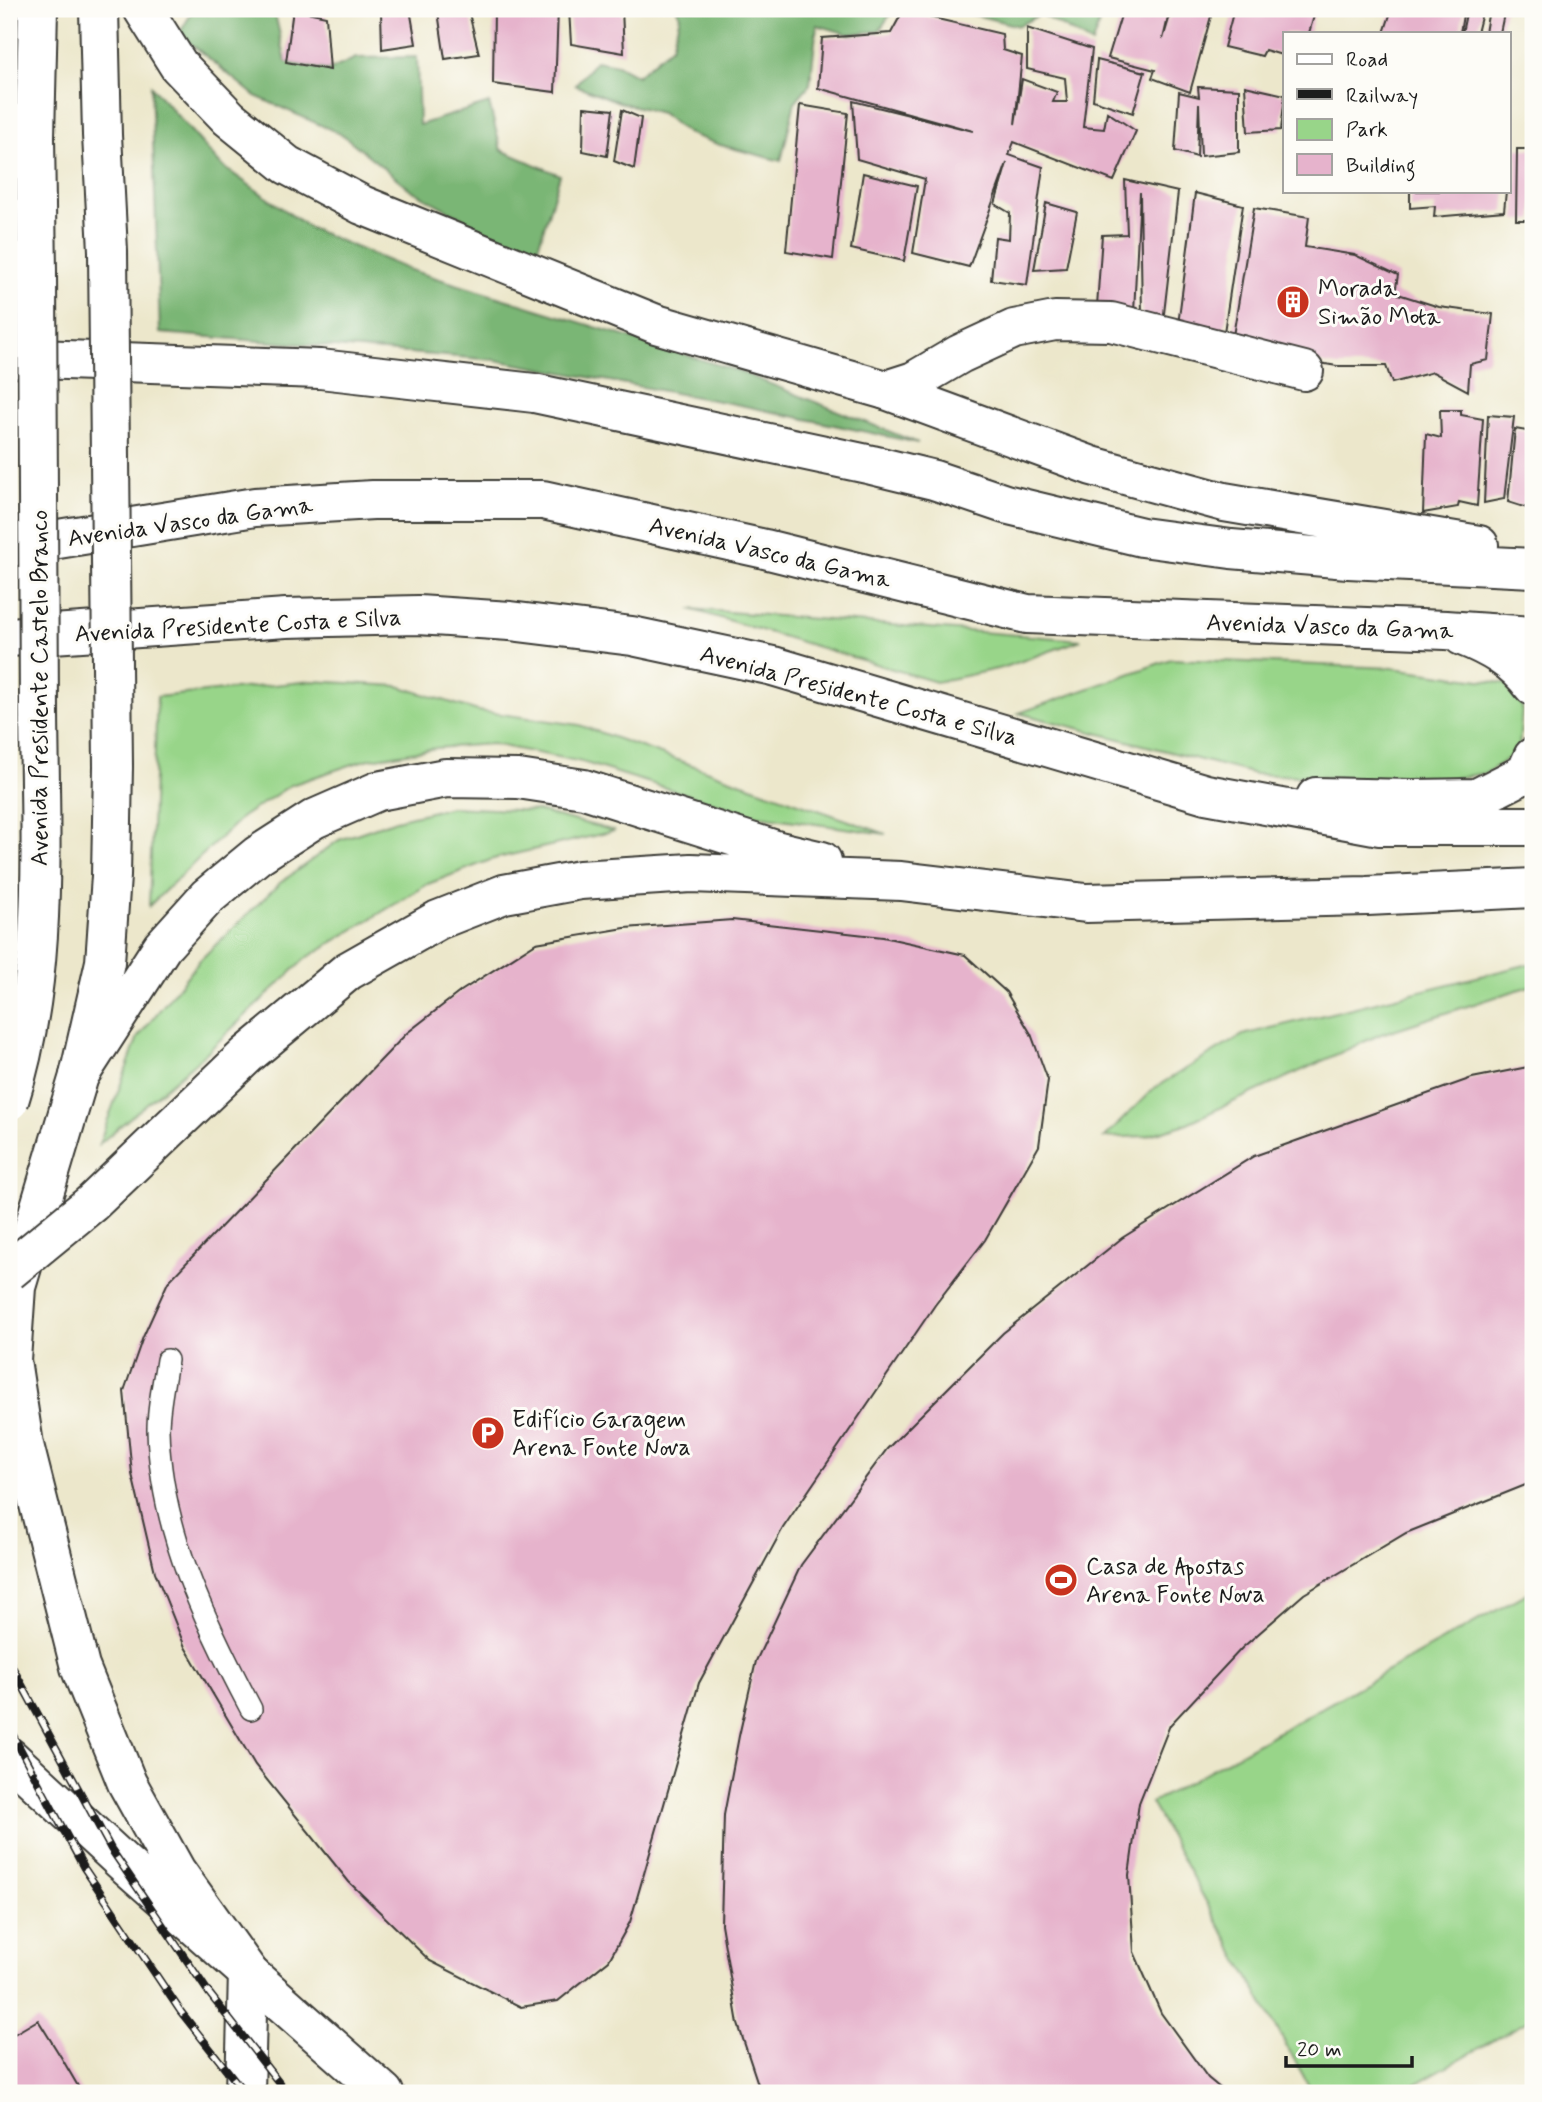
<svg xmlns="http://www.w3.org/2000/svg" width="1542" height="2102" viewBox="0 0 1542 2102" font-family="Mynerve,sans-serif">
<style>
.green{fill:#98d589;stroke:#5a7852;stroke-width:2}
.forest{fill:#7ab675;stroke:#4b6948;stroke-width:2}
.building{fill:#e6b3cc}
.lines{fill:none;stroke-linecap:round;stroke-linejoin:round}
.lane-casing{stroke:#3b3a36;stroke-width:24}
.street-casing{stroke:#3b3a36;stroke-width:42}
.secondary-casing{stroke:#3b3a36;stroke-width:42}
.primary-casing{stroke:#3b3a36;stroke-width:42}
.highway-casing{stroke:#3b3a36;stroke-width:42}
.lane{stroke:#fff;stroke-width:21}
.street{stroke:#fff;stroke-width:38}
.secondary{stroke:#fff;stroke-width:38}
.primary{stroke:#fff;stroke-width:38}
.highway{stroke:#fff;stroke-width:38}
.rail-casing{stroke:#1c1c1c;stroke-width:8}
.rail{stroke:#fdfcf7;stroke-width:5;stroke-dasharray:16;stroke-linecap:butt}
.primary-bridge-casing{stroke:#3b3a36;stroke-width:42;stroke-linecap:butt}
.highway-bridge-casing{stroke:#3b3a36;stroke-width:42;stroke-linecap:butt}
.primary-bridge{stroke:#fff;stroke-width:38}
.highway-bridge{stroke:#fff;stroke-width:38}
.labels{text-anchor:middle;stroke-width:6;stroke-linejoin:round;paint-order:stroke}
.poi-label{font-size:24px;fill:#1c1c1c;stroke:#fdfcf7;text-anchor:start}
.street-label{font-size:24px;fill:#1c1c1c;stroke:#fdfcf7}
</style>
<rect width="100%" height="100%" fill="#fdfcf7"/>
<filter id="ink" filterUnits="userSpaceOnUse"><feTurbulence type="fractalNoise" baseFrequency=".0143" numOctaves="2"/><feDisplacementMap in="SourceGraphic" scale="14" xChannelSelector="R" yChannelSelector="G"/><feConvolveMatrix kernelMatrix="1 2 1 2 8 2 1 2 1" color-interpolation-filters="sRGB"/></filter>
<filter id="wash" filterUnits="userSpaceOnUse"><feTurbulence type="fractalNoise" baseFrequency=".00686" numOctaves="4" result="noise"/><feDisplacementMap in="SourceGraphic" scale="28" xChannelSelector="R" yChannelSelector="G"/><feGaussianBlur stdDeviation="1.57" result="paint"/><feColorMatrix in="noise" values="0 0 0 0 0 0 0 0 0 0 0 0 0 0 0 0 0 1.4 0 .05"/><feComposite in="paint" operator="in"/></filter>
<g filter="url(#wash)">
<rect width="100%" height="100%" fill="#ece7cb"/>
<path class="green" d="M690 609 1081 640 1002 668 936 682Z
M1171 659 1393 668 1509 684 1522 706 1519 751 1486 773 1428 782 1255 774 1019 713Z
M312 681 398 686 478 711 579 725 886 834 753 815 582 762 492 744 436 748 365 760 291 785 242 817 149 906 157 697Z
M451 807 537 811 615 831 493 859 428 884 305 959 205 1054 99 1144 138 1037 200 960 280 883 339 840 396 820Z
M1533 963V985L1381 1034 1183 1125 1146 1136 1104 1138 1154 1088 1243 1035Z
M1533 1590V2018L1399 2093H1313L1151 1803Z"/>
<path class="forest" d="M194 9H274L286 62 330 70 356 58 417 57 419 125 489 103 501 150 560 175 533 264 482 229 411 190 343 135 255 96 179 34Z
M677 9H894L879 31 848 34 817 25 810 84 795 102 781 161 720 145 687 133 661 113 619 102 575 85 596 61 617 65 637 76 672 46 680 16Z
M952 9H1104L1092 44 1041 14 1018 26Z
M151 86 221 165 310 228 407 269 738 371 918 443 740 405 495 360 160 333Z"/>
<g id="blocks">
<path class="building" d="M293 9 326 16 330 70 286 62Z
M410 9 416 44 382 49 381 11Z
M468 9 479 54 445 59 438 12Z
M494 9H558L555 92 493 84Z
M569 9 588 11V9H622L624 53 571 44Z
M1123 9H1170L1163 39 1172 9H1213L1190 92 1152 78 1155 70 1108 58Z
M1234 9H1316L1309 33H1285V56L1265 50 1262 56 1224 47Z
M1392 9H1464L1460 33H1384Z
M1467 9H1483L1477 33H1462Z
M1489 9H1505L1500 33H1485Z
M903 11 1002 34 1003 50 1022 56 1015 124 1022 79 1057 92 1053 102H1067L1065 78 1027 69V28L1092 49 1083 127 1104 129 1107 112 1136 131 1114 181 1014 142 1009 155 1043 167 1027 285 991 280 995 237 1009 239 1010 213 995 204 1007 163 969 267 913 253 925 179 857 159 853 101 973 131 818 88 822 38 891 33Z
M1097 60 1145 72 1133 113 1093 100Z
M1245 86 1285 95 1281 130 1248 132Z
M1198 87 1239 89V152L1201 156 1199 104 1197 157 1175 151 1179 92 1199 97Z
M800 105 848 113 833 259 786 251Z
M584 107 613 110 607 156 583 151Z
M622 110 641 118 634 169 614 161Z
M1517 149H1533V220H1516Z
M863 173 917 186 904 261 851 249Z
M1125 180 1178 192 1163 322 1142 316 1140 192 1134 312 1097 306 1102 235 1127 234Z
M1410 191H1506L1504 211 1434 217 1435 206 1410 208Z
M1195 193 1243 205 1223 339 1178 325Z
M1046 203 1077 212 1066 268 1034 270Z
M1254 208 1309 217 1305 247 1355 255 1398 275 1395 293 1439 307 1493 314 1488 360 1470 364 1468 391 1433 372 1392 383 1386 366H1337L1231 348Z
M1440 410H1461V415L1483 419 1477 506 1459 502 1458 507 1423 513 1426 434 1441 438Z
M1488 415 1514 417 1504 499 1484 503Z
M1515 429 1533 432V510L1508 502Z
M732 920 883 937 965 955 1006 992 1031 1034 1048 1080 1039 1146 985 1240 935 1305 783 1528 699 1683 630 1922 609 1960 558 2001 521 2007 430 1961 349 1882 255 1765 185 1647 155 1572 132 1474 124 1391 143 1337 168 1282 407 1033 461 991 536 943 625 928Z
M1533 1066V1482L1406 1533 1304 1594 1242 1648 1170 1725 1139 1803 1129 1875 1134 1952 1161 2013 1208 2078 1226 2093H761L738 2024 721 1924 724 1815 739 1736 756 1661 801 1565 887 1449 1003 1333 1122 1238 1254 1156 1472 1078Z
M38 2020 61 2057 82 2093H9V2085L13 2083 9 2077V2037Z"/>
</g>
</g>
<g filter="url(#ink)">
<use href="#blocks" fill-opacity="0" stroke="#3b3a36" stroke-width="2"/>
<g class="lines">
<defs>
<path id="lane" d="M167 1360C164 1382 158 1406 158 1429 160 1530 205 1622 251 1709"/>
<path id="street" d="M886 390 914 381 960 354 1014 329 1055 321 1111 322 1304 371
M245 2093 248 1972"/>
<path id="secondary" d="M79 1076 16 1287 11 1360 24 1445 80 1667 127 1783 176 1871 248 1972
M9 1757 125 1864 384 2093"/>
<path id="primary" d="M9 547 255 507 373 500H543L765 549 1027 614 1446 630 1533 636
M1462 636C1490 647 1515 661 1533 686
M9 637 286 618 418 615 510 621 632 636 773 666 1206 794 1380 826H1533
M1316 797 1412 799 1477 798 1526 773 1533 757
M82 1071 162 947 207 897 258 855 314 819 378 791 446 778 518 779 584 789 779 851 822 861
M92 1203 247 1055 348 971 438 920 504 894 580 880 691 873 901 881 1086 903 1367 896 1533 888"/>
<path id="highway" d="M99 9 102 135 108 251
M143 9 179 66 229 118 287 165 362 205 656 324 886 390 1092 466 1224 502 1479 545
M37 272 35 137 38 9
M9 358 320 369 534 393 872 465 934 480 1005 504 1142 537 1231 549 1348 559 1533 568
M79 1076 105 962 111 876 113 766"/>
</defs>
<use href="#lane" class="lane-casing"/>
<use href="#street" class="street-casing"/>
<use href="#secondary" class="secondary-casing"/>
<use href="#primary" class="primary-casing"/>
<use href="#highway" class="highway-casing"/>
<use href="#lane" class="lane"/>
<use href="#street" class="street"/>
<use href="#secondary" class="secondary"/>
<use href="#primary" class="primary"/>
<use href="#highway" class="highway"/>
<defs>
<path id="rail" d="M9 1661 111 1849 209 1993 287 2093
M9 1728 84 1868 181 2012 245 2093"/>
</defs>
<use href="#rail" class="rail-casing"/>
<use href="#rail" class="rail"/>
<defs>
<path id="primary-bridge" d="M9 1271 92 1203"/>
<path id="highway-bridge" d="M108 251 113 766
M9 1101C49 977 40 841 39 712 39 565 38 418 37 272"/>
</defs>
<use href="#primary-bridge" class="primary-bridge-casing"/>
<use href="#highway-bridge" class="highway-bridge-casing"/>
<use href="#primary-bridge" class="primary-bridge"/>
<use href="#highway-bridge" class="highway-bridge"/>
</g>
</g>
<defs>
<symbol id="building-disc" viewBox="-11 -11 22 22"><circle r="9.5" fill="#c8321e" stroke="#fdfcf7"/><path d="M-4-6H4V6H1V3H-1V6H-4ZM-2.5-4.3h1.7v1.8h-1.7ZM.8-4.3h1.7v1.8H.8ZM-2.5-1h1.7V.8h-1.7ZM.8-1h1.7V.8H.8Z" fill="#fff"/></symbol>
<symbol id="parking-disc" viewBox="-11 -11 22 22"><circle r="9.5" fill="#c8321e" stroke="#fdfcf7"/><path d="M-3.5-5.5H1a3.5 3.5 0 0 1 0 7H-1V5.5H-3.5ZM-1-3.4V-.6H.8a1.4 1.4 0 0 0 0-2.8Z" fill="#fff"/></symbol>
<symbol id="stadium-disc" viewBox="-11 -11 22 22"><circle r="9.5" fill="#c8321e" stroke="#fdfcf7"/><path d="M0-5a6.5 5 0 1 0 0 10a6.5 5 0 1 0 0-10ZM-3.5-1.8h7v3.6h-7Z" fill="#fff"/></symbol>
</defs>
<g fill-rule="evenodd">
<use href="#building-disc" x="1274" y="283" width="38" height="38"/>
<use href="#parking-disc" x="469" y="1414" width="38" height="38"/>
<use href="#stadium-disc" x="1042" y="1561" width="38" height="38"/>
</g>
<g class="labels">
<g class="poi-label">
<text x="1318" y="296">Morada<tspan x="1318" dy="28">Simão Mota</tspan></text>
<text x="512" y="1427">Edifício Garagem<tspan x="512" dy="28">Arena Fonte Nova</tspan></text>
<text x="1086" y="1574">Casa de Apostas<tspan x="1086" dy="28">Arena Fonte Nova</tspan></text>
</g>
<g class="street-label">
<text transform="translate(190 521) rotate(-8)" y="8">Avenida Vasco da Gama</text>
<text transform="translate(770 552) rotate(13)" y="8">Avenida Vasco da Gama</text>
<text transform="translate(238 625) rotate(-3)" y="8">Avenida Presidente Costa e Silva</text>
<text transform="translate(1330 626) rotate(2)" y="8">Avenida Vasco da Gama</text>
<text transform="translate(39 688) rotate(-90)" y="8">Avenida Presidente Castelo Branco</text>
<text transform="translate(859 695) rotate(15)" y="8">Avenida Presidente Costa e Silva</text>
</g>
</g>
<rect width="1542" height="2102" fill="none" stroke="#fdfcf7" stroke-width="35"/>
<rect x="1283" y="32" width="228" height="161" fill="#fdfcf7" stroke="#a3a29f" stroke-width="2"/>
<rect x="1297" y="54" width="35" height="10" fill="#ffffff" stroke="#a3a29f" stroke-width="2"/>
<text x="1346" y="66" font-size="21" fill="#1c1c1c">Road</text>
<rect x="1297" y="89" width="35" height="10" fill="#1c1c1c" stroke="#a3a29f" stroke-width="2"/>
<text x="1346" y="102" font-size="21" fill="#1c1c1c">Railway</text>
<rect x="1297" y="119" width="35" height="21" fill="#98d589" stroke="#a3a29f" stroke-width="2"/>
<text x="1346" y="136" font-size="21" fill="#1c1c1c">Park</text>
<rect x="1297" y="154" width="35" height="21" fill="#e6b3cc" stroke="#a3a29f" stroke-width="2"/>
<text x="1346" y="172" font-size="21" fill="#1c1c1c">Building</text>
<path d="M1286 2056v10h126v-10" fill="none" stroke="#1c1c1c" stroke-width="3.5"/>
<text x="1297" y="2056" font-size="21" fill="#1c1c1c" stroke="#fdfcf7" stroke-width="5" paint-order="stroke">20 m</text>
</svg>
